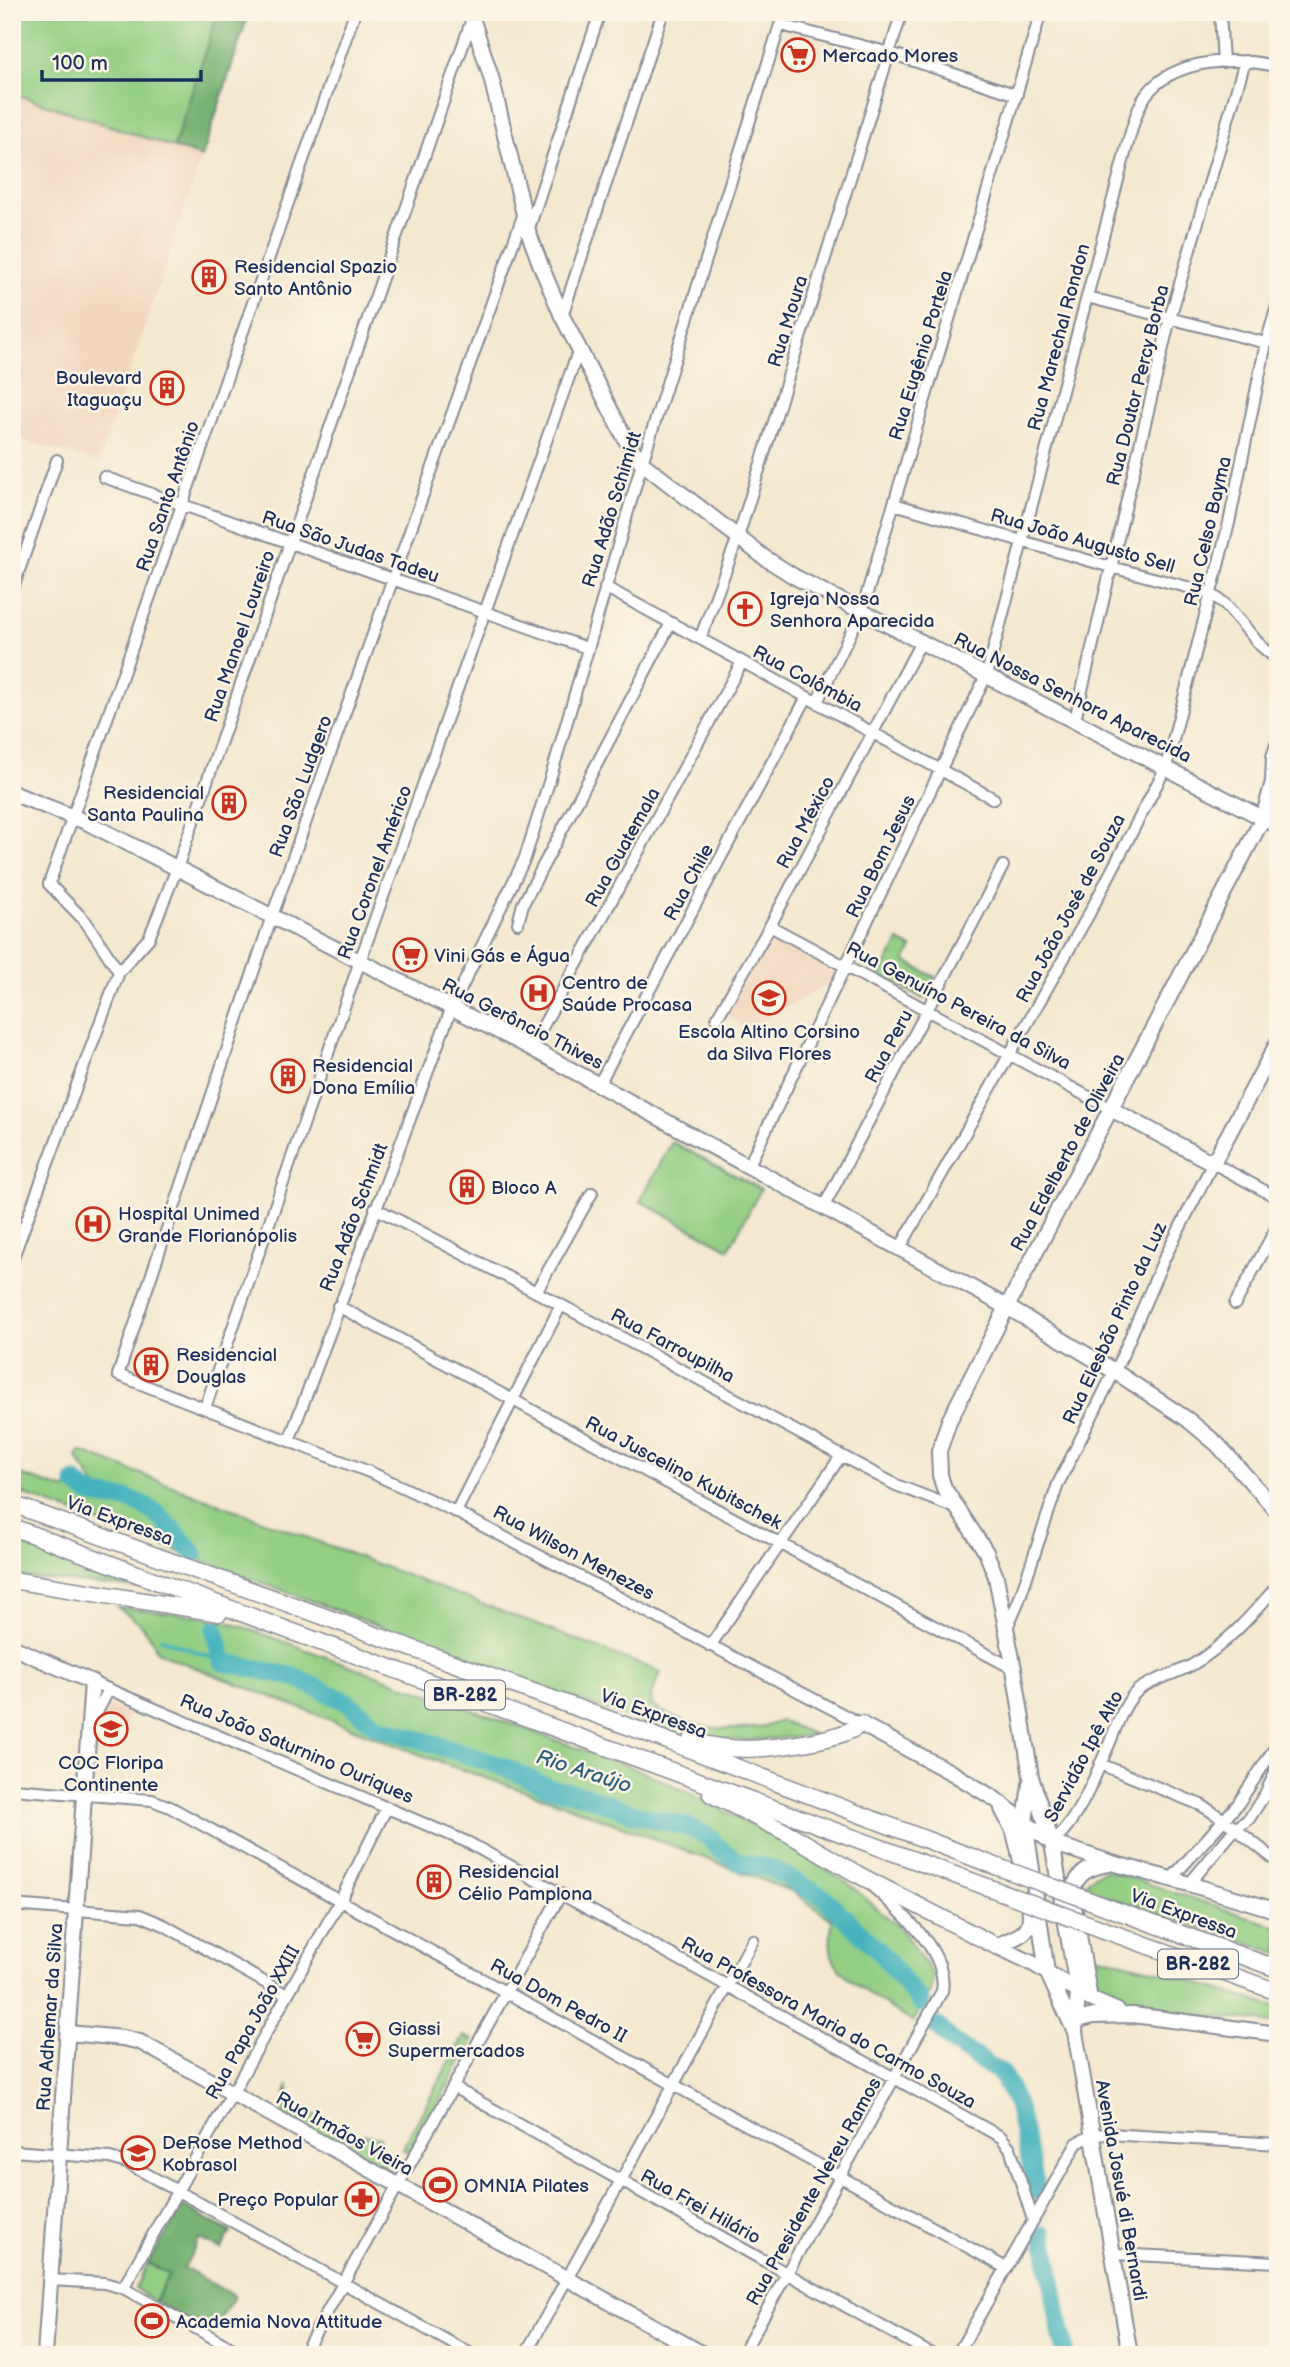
<svg xmlns="http://www.w3.org/2000/svg" width="1290" height="2367" viewBox="0 0 1290 2367" font-family="'Balsamiq Sans',sans-serif">
<style>
.built{fill:#f2d5bd}
.green{fill:#94cf84;stroke:#587f71;stroke-width:2}
.forest{fill:#77b272;stroke:#497068;stroke-width:2}
.lines{fill:none;stroke-linecap:round;stroke-linejoin:round}
.stream{stroke:#44b2be;stroke-width:3.5}
.river{stroke:#44b2be;stroke-width:19}
.minor-casing{stroke:#888c96;stroke-width:14}
.major-casing{stroke:#888c96;stroke-width:18}
.highway-casing{stroke:#888c96;stroke-width:19}
.minor{stroke:#fff;stroke-width:10}
.major{stroke:#fff;stroke-width:14}
.highway{stroke:#fff;stroke-width:16}
.highway-bridge-casing{stroke:#888c96;stroke-width:19;stroke-linecap:butt}
.highway-bridge{stroke:#fff;stroke-width:16}
.labels{text-anchor:middle;stroke-width:5;stroke-linejoin:round;paint-order:stroke}
.shield{fill:#fcf5e5;stroke:#5e6a86;stroke-width:2}
.shield-label{font-size:18px;font-weight:bold;fill:#1b2f5e}
.poi-label{font-size:19px;fill:#1b2f5e;stroke:#fcf5e5;text-anchor:start}
.street-label{font-size:19px;fill:#1b2f5e;stroke:#fcf5e5}
.water-label{font-size:21px;font-style:italic;fill:#295d80;stroke:#fcf5e5}
</style>
<rect width="100%" height="100%" fill="#fcf5e5"/>
<filter id="ink" filterUnits="userSpaceOnUse"><feTurbulence type="fractalNoise" baseFrequency=".0143" numOctaves="2"/><feDisplacementMap in="SourceGraphic" scale="14" xChannelSelector="R" yChannelSelector="G"/><feConvolveMatrix kernelMatrix="1 2 1 2 8 2 1 2 1" color-interpolation-filters="sRGB"/></filter>
<filter id="wash" filterUnits="userSpaceOnUse"><feTurbulence type="fractalNoise" baseFrequency=".00686" numOctaves="4" result="noise"/><feDisplacementMap in="SourceGraphic" scale="28" xChannelSelector="R" yChannelSelector="G"/><feGaussianBlur stdDeviation="1.57" result="paint"/><feColorMatrix in="noise" values="0 0 0 0 0 0 0 0 0 0 0 0 0 0 0 0 0 1.4 0 .05"/><feComposite in="paint" operator="in"/></filter>
<g filter="url(#wash)">
<rect width="100%" height="100%" fill="#f4e8cf"/>
<path class="built" d="M12 93 202 157 99 462 12 437Z
M770 937 834 972 830 983 746 1030 725 1013Z
M109 1705 130 1714 112 1754 92 1744Z"/>
<path class="green" d="M12 12H249L202 157 12 93Z
M899 941 912 948 905 961 936 978 924 999 880 975Z
M672 1142 761 1189 729 1249 640 1201Z
M80 1451 661 1672 651 1695 652 1705C688 1729 741 1736 781 1721L815 1735C767 1740 722 1743 673 1735L12 1490V1472L62 1489 96 1487 77 1458Z
M12 1541 140 1588 12 1576Z
M117 1607 200 1616 235 1624 644 1772 681 1789 761 1830 848 1883 902 1930 934 1977 930 1992 913 2022C894 2010 841 1980 833 1958 829 1947 831 1933 832 1920L793 1892 574 1808 442 1763 176 1660 157 1651 152 1639 139 1623Z
M1107 1870 1278 1927V1953L1080 1889 1094 1875Z
M1092 1954 1169 1974 1278 2008V2024C1245 2016 1118 2015 1101 1991 1095 1982 1094 1964 1092 1954Z
M464 2036 473 2040 410 2153 402 2149Z
M288 2085 291 2102 346 2132 380 2137 386 2174 282 2117Z
M148 2263 169 2273 155 2302 135 2289Z"/>
<path class="forest" d="M218 12H249L202 157 174 147Z
M183 2206 231 2232 221 2249 199 2239 184 2268 234 2296 212 2334 155 2302 169 2274 148 2263Z"/>
<g class="lines">
<path class="stream" d="M160 1638 223 1662"/>
<path class="river" d="M75 1482C95 1506 118 1492 141 1504 163 1515 178 1536 194 1554
M215 1629 223 1662 294 1677 347 1702 375 1725 504 1767 549 1788 587 1796 634 1814 688 1827 709 1837 717 1847 738 1862 772 1869 823 1897 878 1950 921 2003
M937 2026 955 2044 1002 2074 1017 2105 1037 2191
M1044 2235 1065 2355"/>
</g>
</g>
<g filter="url(#ink)">
<g class="lines">
<defs>
<path id="minor" d="M1220 12 1223 62
M781 25 890 53 1017 95
M524 213 272 916 118 1375 372 1473 456 1512 861 1724
M528 231 600 12
M1087 297 1266 343
M562 316 663 12
M104 477 587 648
M894 504 1111 567 1210 593 1225 604 1261 646 1278 660
M605 587 994 799
M12 591 57 460
M700 639 738 537 902 12
M817 702 862 610 1041 12
M1075 720 1170 318 1245 61
M518 923 523 904 671 623
M770 926 1111 1109
M119 972 86 922 49 884 355 12
M717 1018 770 926 922 640
M531 1048 742 662
M599 1084 807 697
M749 1165 987 674 1127 146C1132 129 1136 110 1146 95 1174 58 1237 56 1278 67
M824 1206 1003 866
M375 1208 561 1305 896 1485 956 1508
M900 1248 1089 914 1166 767 1229 523 1266 343 1278 303
M12 1260 119 972 149 938 177 868 472 19
M536 1292 592 1193
M1235 1304 1278 1225
M338 1306 1014 1669
M205 1408 360 961 579 349
M289 1441 452 1007 525 858 554 766 642 463 784 12
M456 1512 561 1305
M1006 1630 1019 1600 1058 1484 1123 1354 1164 1259 1213 1163 1278 1198
M710 1646 841 1456
M92 1682 467 1842 1001 2137 1010 2148 1033 2220
M91 1724 107 1693
M1100 1764 1201 1805 1223 1819 1278 1862
M12 1789 152 1800 170 1807 1006 2268
M1052 1843C1080 1818 1095 1776 1110 1742 1117 1725 1124 1703 1138 1690 1151 1680 1176 1674 1192 1665 1226 1645 1252 1615 1278 1585
M1171 1879 1238 1804 1278 1743
M1189 1884 1235 1829 1249 1819 1265 1794 1278 1767
M12 1905 140 1915 164 1925 287 1995
M453 2087 933 2355
M12 2151 110 2158 127 2163 473 2355
M1114 2254 1278 2262
M50 2280 104 2283 123 2288 244 2355
M123 2288 341 1899 387 1807
M303 2355 561 1894
M525 2355 753 1940
M742 2355 942 1991C949 1952 900 1911 874 1888
M957 2355 1077 2143 1093 2135 1107 2134 1278 2144"/>
<path id="major" d="M468 12 472 18 491 77 528 231 541 266 562 316 626 440 642 463 765 558 795 577 1278 826
M12 793 86 822 531 1048 1007 1307 1114 1371 1187 1419 1217 1444 1278 1512
M1111 1109 1213 1163 1278 1042
M12 1647 92 1682 45 2355
M861 1724 954 1774 995 1799 1052 1843 1112 1863 1189 1884 1278 1911
M1030 1784 1025 1822 1047 1972 1075 2032 1130 2355
M1002 1809 1014 1832 1023 1869
M996 1946C1019 1935 1034 1935 1029 1906
M996 1946 1032 1963 1090 1999 1118 2011
M1090 1999 1072 1895C1075 1874 1088 1867 1109 1864
M1077 2020 1094 2016 1133 2015 1278 2034
M1075 2032 1078 1993 1052 1843 1031 1777 1014 1669 996 1577 986 1552 944 1488 940 1475 939 1451 949 1421 1007 1307 1263 818 1273 782 1274 757 1278 745
M68 2033 123 2038 140 2042 705 2355"/>
<path id="highway" d="M12 1504 644 1732 990 1864
M12 1527 263 1621 990 1888
M12 1580 219 1613
M691 1741C703 1744 716 1747 729 1748 757 1751 840 1742 861 1724
M711 1794 791 1835 857 1874 996 1946
M1115 1910 1278 1969
M1118 1935 1278 1992"/>
</defs>
<use href="#minor" class="minor-casing"/>
<use href="#major" class="major-casing"/>
<use href="#highway" class="highway-casing"/>
<use href="#minor" class="minor"/>
<use href="#major" class="major"/>
<use href="#highway" class="highway"/>
<defs>
<path id="highway-bridge" d="M990 1864 1115 1910
M990 1888 1118 1935"/>
</defs>
<use href="#highway-bridge" class="highway-bridge-casing"/>
<use href="#highway-bridge" class="highway-bridge"/>
</g>
</g>
<defs>
<symbol id="supermarket-ring" viewBox="-11 -11 22 22"><circle r="9.5" fill="#fcf5e5" stroke="#c8321e" stroke-width="1.5"/><path d="M-6-5.5h2.5l.6 2H6L4.5 2H-2.5L-4.4-4H-6ZM-1.5 3.2a1.3 1.3 0 1 0 .1 0ZM3 3.2a1.3 1.3 0 1 0 .1 0Z" fill="#c8321e"/></symbol>
<symbol id="building-ring" viewBox="-11 -11 22 22"><circle r="9.5" fill="#fcf5e5" stroke="#c8321e" stroke-width="1.5"/><path d="M-4-6H4V6H1V3H-1V6H-4ZM-2.5-4.3h1.7v1.8h-1.7ZM.8-4.3h1.7v1.8H.8ZM-2.5-1h1.7V.8h-1.7ZM.8-1h1.7V.8H.8Z" fill="#c8321e"/></symbol>
<symbol id="church-ring" viewBox="-11 -11 22 22"><circle r="9.5" fill="#fcf5e5" stroke="#c8321e" stroke-width="1.5"/><path d="M-1.2-6h2.4v3.5h3.3v2.4h-3.3V6h-2.4V-.1h-3.3v-2.4h3.3Z" fill="#c8321e"/></symbol>
<symbol id="hospital-ring" viewBox="-11 -11 22 22"><circle r="9.5" fill="#fcf5e5" stroke="#c8321e" stroke-width="1.5"/><path d="M-5-5h3v3.5h4V-5h3V5h-3V1.5h-4V5h-3Z" fill="#c8321e"/></symbol>
<symbol id="school-ring" viewBox="-11 -11 22 22"><circle r="9.5" fill="#fcf5e5" stroke="#c8321e" stroke-width="1.5"/><path d="M0-5L7-2L0 1L-7-2ZM-4 1L0 2.5L4 1V4Q0 6-4 4Z" fill="#c8321e"/></symbol>
<symbol id="university-ring" viewBox="-11 -11 22 22"><circle r="9.5" fill="#fcf5e5" stroke="#c8321e" stroke-width="1.5"/><path d="M0-5L7-2L0 1L-7-2ZM-4 1L0 2.5L4 1V4Q0 6-4 4Z" fill="#c8321e"/></symbol>
<symbol id="stadium-ring" viewBox="-11 -11 22 22"><circle r="9.5" fill="#fcf5e5" stroke="#c8321e" stroke-width="1.5"/><path d="M0-5a6.5 5 0 1 0 0 10a6.5 5 0 1 0 0-10ZM-3.5-1.8h7v3.6h-7Z" fill="#c8321e"/></symbol>
<symbol id="pharmacy-ring" viewBox="-11 -11 22 22"><circle r="9.5" fill="#fcf5e5" stroke="#c8321e" stroke-width="1.5"/><path d="M-2-6h4v4h4v4h-4v4h-4v-4h-4v-4h4Z" fill="#c8321e"/></symbol>
</defs>
<g fill-rule="evenodd">
<use href="#supermarket-ring" x="779" y="36" width="38" height="38"/>
<use href="#building-ring" x="190" y="258" width="38" height="38"/>
<use href="#building-ring" x="148" y="369" width="38" height="38"/>
<use href="#church-ring" x="726" y="590" width="38" height="38"/>
<use href="#building-ring" x="210" y="784" width="38" height="38"/>
<use href="#supermarket-ring" x="391" y="936" width="38" height="38"/>
<use href="#hospital-ring" x="519" y="974" width="38" height="38"/>
<use href="#school-ring" x="750" y="979" width="38" height="38"/>
<use href="#building-ring" x="269" y="1057" width="38" height="38"/>
<use href="#building-ring" x="448" y="1168" width="38" height="38"/>
<use href="#hospital-ring" x="74" y="1205" width="38" height="38"/>
<use href="#building-ring" x="132" y="1346" width="38" height="38"/>
<use href="#school-ring" x="92" y="1710" width="38" height="38"/>
<use href="#building-ring" x="415" y="1863" width="38" height="38"/>
<use href="#supermarket-ring" x="344" y="2020" width="38" height="38"/>
<use href="#university-ring" x="119" y="2134" width="38" height="38"/>
<use href="#stadium-ring" x="421" y="2166" width="38" height="38"/>
<use href="#pharmacy-ring" x="343" y="2180" width="38" height="38"/>
<use href="#stadium-ring" x="133" y="2302" width="38" height="38"/>
</g>
<g class="labels">
<g class="shield">
<rect x="425" y="1680.5" width="80" height="29" rx="5"/>
<rect x="1158" y="1949.5" width="80" height="29" rx="5"/>
</g>
<g class="shield-label">
<text x="465" y="1701">BR-282</text>
<text x="1198" y="1970">BR-282</text>
</g>
<g class="poi-label">
<text x="822" y="62">Mercado Mores</text>
<text x="234" y="273">Residencial Spazio<tspan x="234" dy="22">Santo Antônio</tspan></text>
<text x="142" y="384" text-anchor="end">Boulevard<tspan x="142" dy="22">Itaguaçu</tspan></text>
<text x="770" y="605">Igreja Nossa<tspan x="770" dy="22">Senhora Aparecida</tspan></text>
<text x="204" y="799" text-anchor="end">Residencial<tspan x="204" dy="22">Santa Paulina</tspan></text>
<text x="434" y="962">Vini Gás e Água</text>
<text x="562" y="989">Centro de<tspan x="562" dy="22">Saúde Procasa</tspan></text>
<text x="769" y="1038" text-anchor="middle">Escola Altino Corsino<tspan x="769" dy="22">da Silva Flores</tspan></text>
<text x="312" y="1072">Residencial<tspan x="312" dy="22">Dona Emília</tspan></text>
<text x="491" y="1194">Bloco A</text>
<text x="118" y="1220">Hospital Unimed<tspan x="118" dy="22">Grande Florianópolis</tspan></text>
<text x="176" y="1361">Residencial<tspan x="176" dy="22">Douglas</tspan></text>
<text x="111" y="1769" text-anchor="middle">COC Floripa<tspan x="111" dy="22">Continente</tspan></text>
<text x="458" y="1878">Residencial<tspan x="458" dy="22">Célio Pamplona</tspan></text>
<text x="388" y="2035">Giassi<tspan x="388" dy="22">Supermercados</tspan></text>
<text x="162" y="2149">DeRose Method<tspan x="162" dy="22">Kobrasol</tspan></text>
<text x="464" y="2192">OMNIA Pilates</text>
<text x="338" y="2206" text-anchor="end">Preço Popular</text>
<text x="176" y="2328">Academia Nova Attitude</text>
</g>
<g class="street-label">
<text transform="translate(787 321) rotate(-73)" y="7">Rua Moura</text>
<text transform="translate(1058 337) rotate(-75)" y="7">Rua Marechal Rondon</text>
<text transform="translate(920 355) rotate(-73)" y="7">Rua Eugênio Portela</text>
<text transform="translate(1137 385) rotate(-76)" y="7">Rua Doutor Percy Borba</text>
<text transform="translate(167 496) rotate(-71)" y="7">Rua Santo Antônio</text>
<text transform="translate(611 509) rotate(-73)" y="7">Rua Adão Schimidt</text>
<text transform="translate(1207 531) rotate(-77)" y="7">Rua Celso Bayma</text>
<text transform="translate(1083 540) rotate(16)" y="7">Rua João Augusto Sell</text>
<text transform="translate(351 546) rotate(19)" y="7">Rua São Judas Tadeu</text>
<text transform="translate(239 636) rotate(-71)" y="7">Rua Manoel Loureiro</text>
<text transform="translate(808 678) rotate(28)" y="7">Rua Colômbia</text>
<text transform="translate(1073 697) rotate(27)" y="7">Rua Nossa Senhora Aparecida</text>
<text transform="translate(300 786) rotate(-70)" y="7">Rua São Ludgero</text>
<text transform="translate(805 822) rotate(-62)" y="7">Rua México</text>
<text transform="translate(622 847) rotate(-61)" y="7">Rua Guatemala</text>
<text transform="translate(880 856) rotate(-64)" y="7">Rua Bom Jesus</text>
<text transform="translate(374 872) rotate(-70)" y="7">Rua Coronel Américo</text>
<text transform="translate(688 882) rotate(-62)" y="7">Rua Chile</text>
<text transform="translate(1070 908) rotate(-62)" y="7">Rua João José de Souza</text>
<text transform="translate(959 1005) rotate(28)" y="7">Rua Genuíno Pereira da Silva</text>
<text transform="translate(523 1023) rotate(27)" y="7">Rua Gerôncio Thives</text>
<text transform="translate(888 1046) rotate(-62)" y="7">Rua Peru</text>
<text transform="translate(1067 1152) rotate(-62)" y="7">Rua Edelberto de Oliveira</text>
<text transform="translate(353 1217) rotate(-69)" y="7">Rua Adão Schmidt</text>
<text transform="translate(1114 1323) rotate(-65)" y="7">Rua Elesbão Pinto da Luz</text>
<text transform="translate(673 1345) rotate(28)" y="7">Rua Farroupilha</text>
<text transform="translate(684 1472) rotate(28)" y="7">Rua Juscelino Kubitschek</text>
<text transform="translate(120 1520) rotate(20)" y="7">Via Expressa</text>
<text transform="translate(574 1552) rotate(28)" y="7">Rua Wilson Menezes</text>
<text transform="translate(654 1713) rotate(20)" y="7">Via Expressa</text>
<text transform="translate(297 1748) rotate(23)" y="7">Rua João Saturnino Ouriques</text>
<text transform="translate(1083 1756) rotate(-62)" y="7">Servidão Ipê Alto</text>
<text transform="translate(1184 1913) rotate(20)" y="7">Via Expressa</text>
<text transform="translate(559 2000) rotate(29)" y="7">Rua Dom Pedro II</text>
<text transform="translate(49 2017) rotate(-86)" y="7">Rua Adhemar da Silva</text>
<text transform="translate(252 2022) rotate(-61)" y="7">Rua Papa João XXIII</text>
<text transform="translate(829 2022) rotate(29)" y="7">Rua Professora Maria do Carmo Souza</text>
<text transform="translate(345 2133) rotate(29)" y="7">Rua Irmãos Vieira</text>
<text transform="translate(1122 2190) rotate(80)" y="7">Avenida Josué di Bernardi</text>
<text transform="translate(813 2191) rotate(-61)" y="7">Rua Presidente Nereu Ramos</text>
<text transform="translate(701 2206) rotate(29)" y="7">Rua Frei Hilário</text>
</g>
<g class="water-label">
<text transform="translate(584 1771) rotate(18)" y="7">Rio Araújo</text>
</g>
</g>
<rect width="1290" height="2367" fill="none" stroke="#fcf5e5" stroke-width="42"/>
<path d="M42 70v10h159v-10" fill="none" stroke="#1b2f5e" stroke-width="3.5"/>
<text x="52" y="70" font-size="21" fill="#1b2f5e" stroke="#fcf5e5" stroke-width="5" paint-order="stroke">100 m</text>
</svg>
